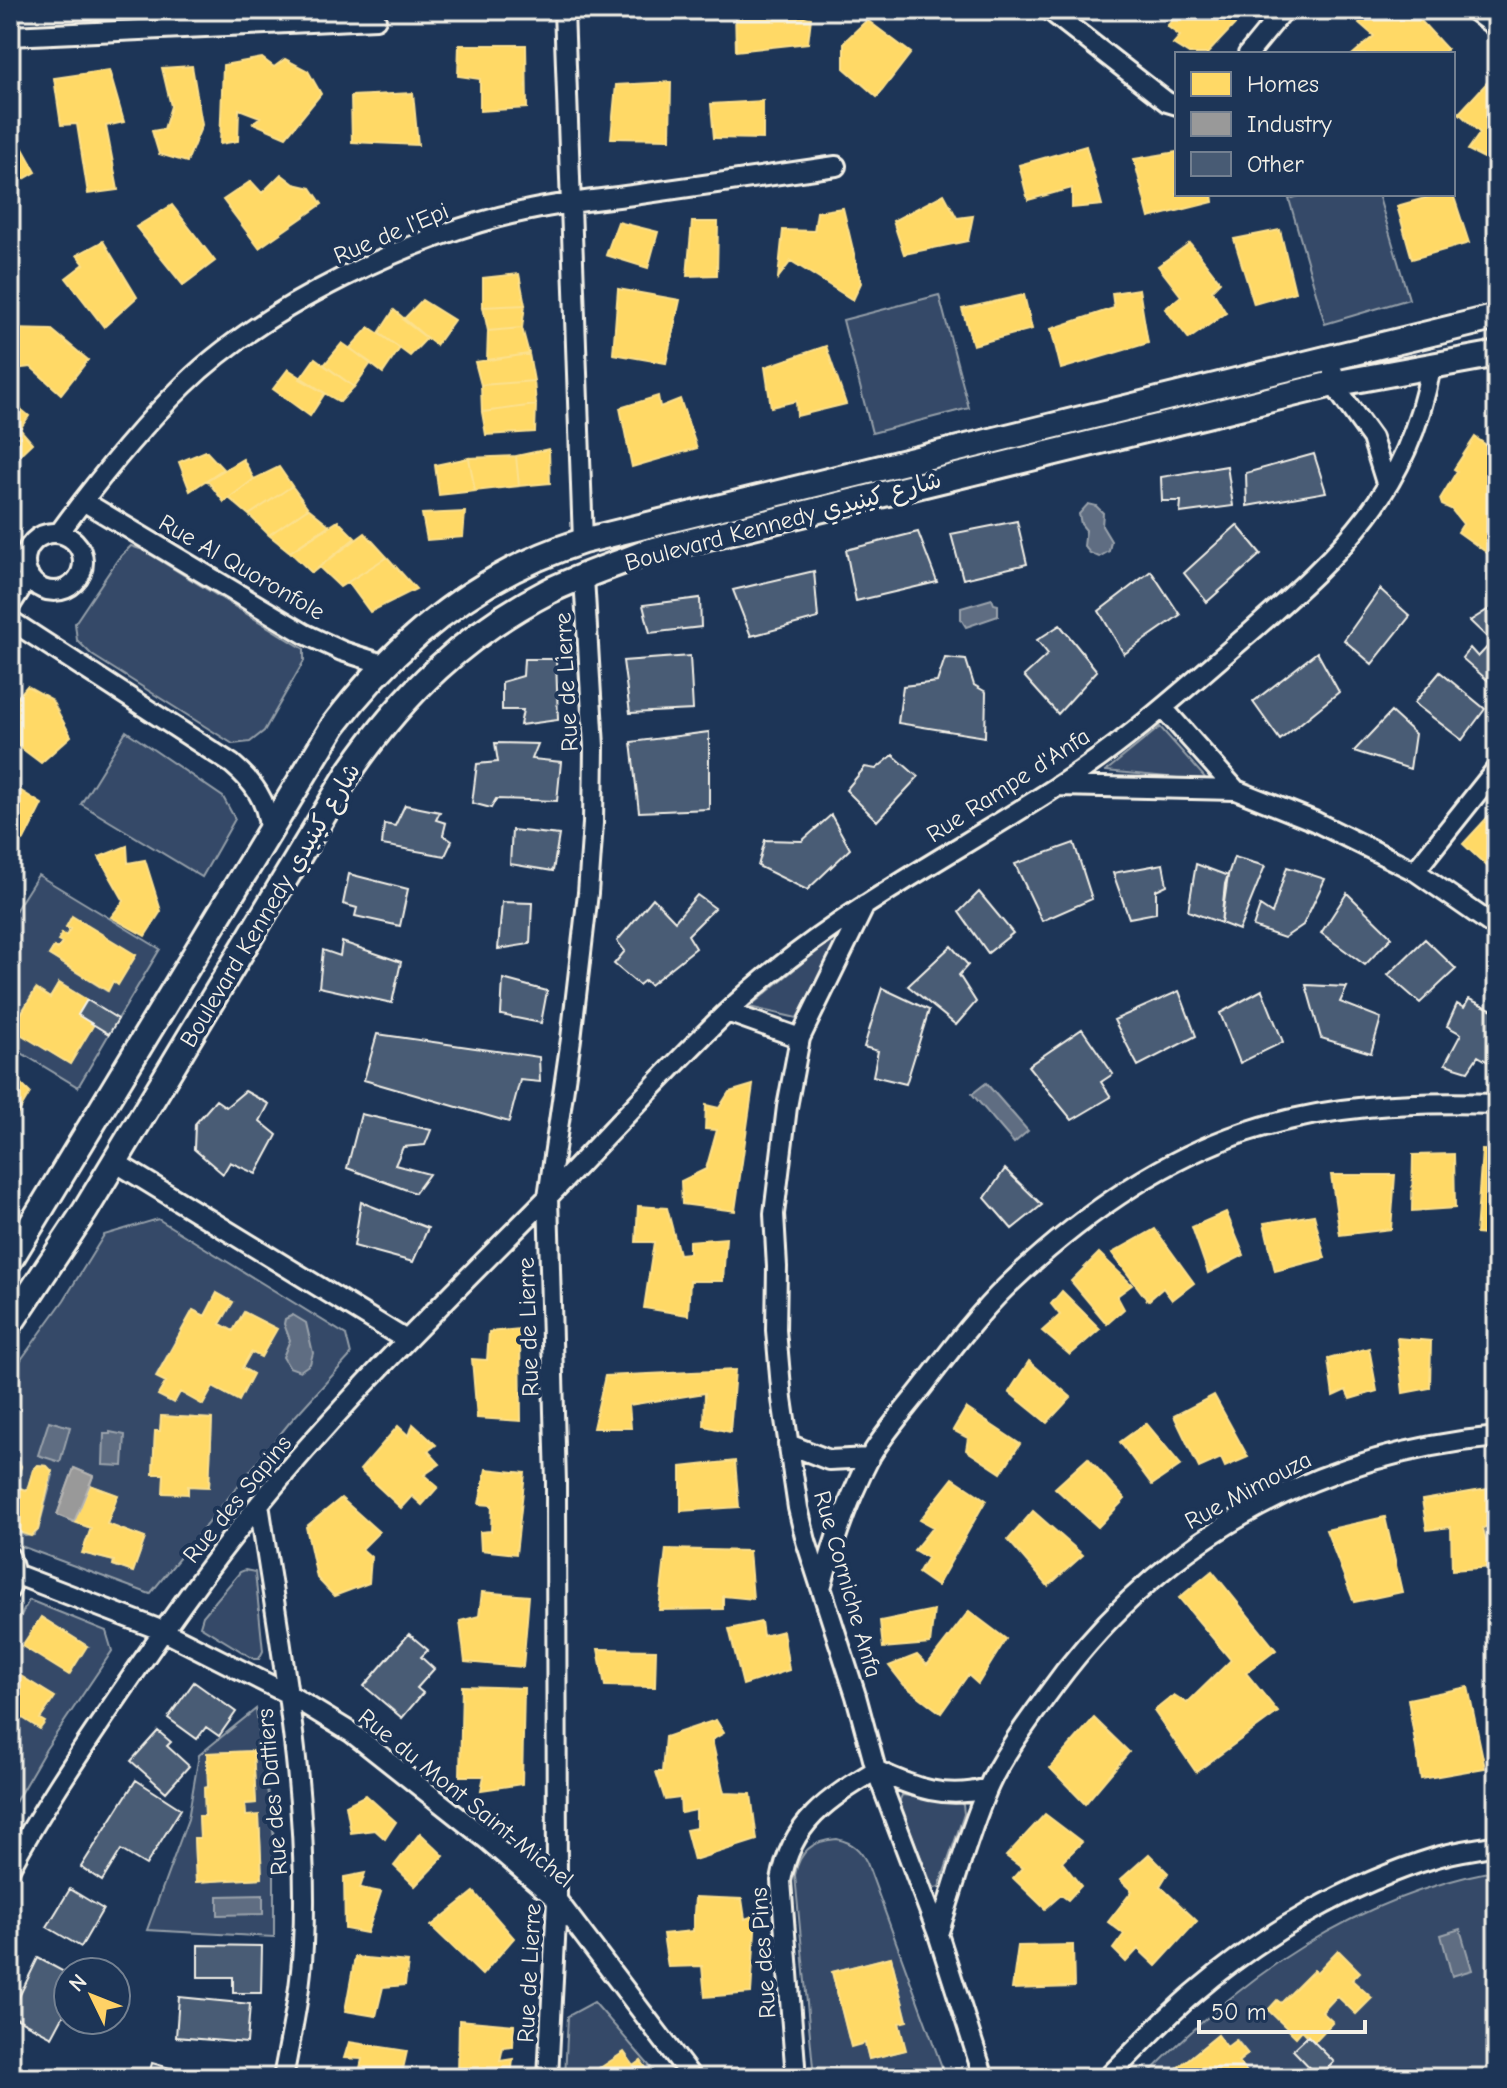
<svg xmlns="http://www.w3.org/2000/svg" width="1507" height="2088" viewBox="0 0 1507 2088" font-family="'Comic Neue','Playpen Sans Arabic',sans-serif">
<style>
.green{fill:#354a67;stroke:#949ea8;stroke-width:2;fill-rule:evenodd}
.water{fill:#5e6d82;stroke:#9aa2ab;stroke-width:2}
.homes{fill:#ffd966;stroke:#fce08d;stroke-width:2}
.industry{fill:#999;stroke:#b4b3b1;stroke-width:2}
.building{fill:#485b74;stroke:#f4f1e8;stroke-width:2}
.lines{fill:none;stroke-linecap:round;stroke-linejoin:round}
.minor-casing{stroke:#f4f1e8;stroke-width:24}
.secondary-casing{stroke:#f4f1e8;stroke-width:30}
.minor{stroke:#1d3557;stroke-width:18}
.secondary{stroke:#1d3557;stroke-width:24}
.labels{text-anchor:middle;stroke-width:8;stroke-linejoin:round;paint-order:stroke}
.street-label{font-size:24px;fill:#f4f1e8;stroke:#1d3557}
</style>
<rect width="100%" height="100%" fill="#1d3557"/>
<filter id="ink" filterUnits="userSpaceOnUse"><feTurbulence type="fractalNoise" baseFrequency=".0125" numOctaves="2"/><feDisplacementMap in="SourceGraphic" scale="16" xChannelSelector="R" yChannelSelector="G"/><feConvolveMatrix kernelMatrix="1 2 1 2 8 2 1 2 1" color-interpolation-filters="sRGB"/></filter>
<g filter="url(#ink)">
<path class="green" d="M1306 194H1378L1409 299 1325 324 1289 199Z
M939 295 969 408 872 433 843 320Z
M131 546 143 550 304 649V661L264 731 250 742 233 744 92 655 77 640 75 623 118 559Z
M1160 727 1208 781 1106 771Z
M126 731 223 797 235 819 202 877 81 804Z
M38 875 160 949 118 1019 59 983 50 998 35 990 12 1028 70 1064 94 1024 109 1034 78 1087 10 1046V919ZM66 926 136 955 118 984 113 981 107 991 49 955 54 947 58 949 62 943 58 940 62 934 66 936 70 929Z
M843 929 797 1018 749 1007Z
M158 1219 346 1335 351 1355 290 1422 150 1594 10 1542V1508L21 1512 16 1524 19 1532 25 1536 34 1535 38 1530 53 1475 47 1466 38 1465 33 1470 27 1490 15 1487 21 1466 16 1457 10 1455V1375L64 1300 104 1235ZM217 1293 233 1302 220 1324 233 1331 244 1312 276 1329 261 1357 251 1352 242 1368 253 1374 239 1400 213 1387 203 1404 180 1392 173 1403 159 1395 166 1382 156 1376 193 1310 205 1316ZM162 1416 212 1419 209 1487 188 1486V1494L164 1474 153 1473 155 1432 160 1431ZM74 1468 93 1476 90 1485 117 1495 107 1524 145 1538 133 1572 113 1565 114 1561 83 1553 91 1528 57 1515Z
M245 1570 255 1572 263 1651 259 1659H254L200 1626 203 1616 240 1572Z
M29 1600 106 1631 112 1651 46 1749 10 1811V1775L16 1763 10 1759V1703L21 1710 19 1715 40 1729V1719L54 1697 19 1675 10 1690V1637ZM41 1617 87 1646H23Z
M256 1709 274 1838V1937L147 1930 188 1819 199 1755ZM253 1751 256 1803 245 1804 246 1816H259L262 1878 196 1882 194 1839 200 1838 199 1816H205L204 1788 208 1787 207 1753Z
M902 1795 959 1802 963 1805 964 1814 939 1887 935 1888 931 1883 899 1802Z
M837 1839C853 1843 860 1849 867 1863L946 2078H921L919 2076 913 2078H814L795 1875C799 1851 814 1840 837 1839ZM891 1957 907 2020 899 2023 905 2050 869 2059 865 2043 851 2046 832 1972Z
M1497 1870V2078H1252L1238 2062 1247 2053 1237 2040 1227 2047 1218 2035 1165 2078H1144C1244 1974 1353 1898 1497 1870Z
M594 2002 660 2078H653L641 2061 634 2066 624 2053 603 2069 600 2067 589 2076 590 2078H565L568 2016Z"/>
<path class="water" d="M1088 504 1096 506 1103 513 1102 526 1111 541 1109 551 1099 557 1090 553 1084 546 1086 530 1081 524 1079 514Z
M992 599 994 604 998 605V616L966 627 961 619V608Z
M986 1083 1028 1131 1014 1143 972 1094Z
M293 1315 306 1323 313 1353 310 1364 300 1371 289 1367 283 1357 290 1340 284 1324 285 1319Z
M49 1421 70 1427 60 1462 38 1455Z
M110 1432 125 1435 123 1466 103 1465 104 1434H110Z
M263 1895V1914L218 1915V1896Z
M1460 1929 1472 1970 1452 1976 1441 1935Z"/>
<path class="homes" d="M735 10H791L792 15 811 18 808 43 736 51Z
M1181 10H1225L1238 21 1207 54H1189L1173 44 1180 36 1167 26Z
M1371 10H1393L1400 20 1411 10 1447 49 1443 54H1353L1374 36 1359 23Z
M867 20 911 53 877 97 844 68V42Z
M459 45H526L527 108 480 111V79L458 76Z
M262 58 274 67 285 59 308 71 321 94 286 137 253 123 260 117 239 109 238 141 220 144 223 65Z
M192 66 202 125 187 162 159 154 152 131 164 129 171 106 162 68Z
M109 70 124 122 106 126 118 190 88 194 77 124 61 125 54 78Z
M1495 74 1497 76V161L1494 163 1468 150 1480 133 1459 113Z
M671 82 670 139 611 138 616 85Z
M413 93 418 145 352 142 351 96Z
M763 101V139L714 138 711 104Z
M10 125 36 172 10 187Z
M1086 146 1102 205 1072 208V188L1028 200 1019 165Z
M1177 152V194H1212L1213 202 1149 218 1134 159Z
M281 174 294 184 311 188 322 204 259 248 223 200 251 181 262 193Z
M944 194 957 218 973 216 968 241 904 254 893 221Z
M1439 194H1453L1469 243 1412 259 1397 206Z
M172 205 215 261 183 285 136 227Z
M843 208 861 283 853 300 791 261 778 278 783 230 814 231 817 212Z
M618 222 658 232 648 268 606 255Z
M692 222H718L717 275 687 276Z
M1280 230 1295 292 1254 304 1234 239Z
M103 241 137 297 104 327 66 278 84 264 77 255Z
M1190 243 1220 282 1212 290 1226 313 1189 339 1165 309 1181 296 1158 266Z
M519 274 525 305 483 307V278Z
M618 289 680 300 666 363 613 354Z
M1139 289 1148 343 1061 369 1051 329 1114 308 1112 293Z
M1024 295 1032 329 973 345 962 309Z
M422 300 454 320 436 345 403 320Z
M525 305 522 328 488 331 483 307Z
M394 310 427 338 410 356 379 333Z
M369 327 400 348 383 373 350 348Z
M522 328 529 354 487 360 488 331Z
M10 329 52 330 88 360 61 394 31 367 14 369V355L10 354Z
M342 343 371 363 354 387 324 365Z
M826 346 846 404 797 416 796 401 771 407 765 367Z
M529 354 534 381 481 385 475 362Z
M315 358 354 387 340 402 300 379Z
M288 369 325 393 310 416 273 389Z
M534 381 536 405 482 412 481 385Z
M658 396 660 407 680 399 697 448 632 467 620 408Z
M10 400 29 416 20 429 32 443 14 460 10 456Z
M536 405 535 432 486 435 482 412Z
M1475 437 1489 447 1492 443 1497 447V476L1493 483 1497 489 1496 559 1458 532 1463 524 1451 509 1442 505 1440 499 1457 471 1454 469Z
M549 449 550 483 519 486 516 456Z
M206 451 223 469 190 491 179 462Z
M516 456 519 486 475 491 469 458Z
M469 458 475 491 439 495 435 465Z
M243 459 254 479 224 502 207 480Z
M279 467 292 486 249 515 229 498 254 479Z
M292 486 308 508 269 535 249 515Z
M308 508 329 525 290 552 269 535Z
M465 512 463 537 427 540 422 514Z
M338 521 355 538 312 573 290 552Z
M365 533 387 557 340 587 319 567Z
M387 557 416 589 370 612 348 582Z
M27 686 51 699 71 736 41 763 17 745 10 758V706Z
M10 784 42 804 24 840 10 831Z
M1497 807V856L1488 867 1463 844Z
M127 846 128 863 145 860 161 911 145 936 111 917 124 901 99 857Z
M72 916 136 955 118 985 113 981 108 991 49 955 54 947 58 949 62 943 58 941 62 933 66 936 70 929 66 927Z
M59 983 87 1000 78 1015 94 1024 70 1064 12 1029 36 989 50 998Z
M10 1073 30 1093 10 1127Z
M753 1085 735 1211 682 1204 681 1181 706 1169 717 1130 705 1129 706 1105 719 1108 729 1092Z
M1482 1150 1497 1151V1236L1476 1234Z
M1454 1154 1455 1208 1412 1211 1413 1155Z
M1331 1175H1395L1391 1229 1340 1235Z
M638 1206 667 1208 679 1254 689 1253V1241L726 1238 723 1281H690L688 1315 644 1308 654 1242H636Z
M1226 1212 1244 1255 1208 1273 1192 1227Z
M1314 1215 1325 1258 1275 1271 1264 1223Z
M1155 1229 1194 1283 1172 1300 1163 1288 1148 1301 1112 1253Z
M1099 1253 1132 1285 1117 1296 1124 1309 1107 1324 1071 1281Z
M1062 1291 1100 1329 1070 1355 1042 1331 1060 1315 1051 1304Z
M217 1293 233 1302 220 1324 233 1331 244 1312 277 1329 261 1357 251 1352 242 1368 253 1374 239 1401 213 1387 203 1405 180 1392 174 1403 158 1395 166 1382 156 1377 193 1310 205 1316Z
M520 1329 521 1421 477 1418 472 1359 487 1360 489 1332Z
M1397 1338 1431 1341 1430 1388 1403 1393Z
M1369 1348 1377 1391 1350 1399 1346 1390 1333 1396 1328 1359Z
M1029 1361 1071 1397 1047 1423 1009 1392Z
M735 1370 730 1432 704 1426 705 1393 629 1405 631 1428H593L605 1376Z
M1214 1395 1248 1457 1225 1467 1221 1458 1199 1468 1174 1416Z
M966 1408 1020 1444 1001 1473 966 1450 968 1438 953 1430Z
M161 1416 212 1419 209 1487 188 1486V1494L163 1493 164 1474H153L155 1431H160Z
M1146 1423 1181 1465 1152 1485 1120 1442Z
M413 1424 436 1445 428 1451 440 1464 424 1475 438 1487 422 1505 412 1496 401 1508 360 1470 398 1426 409 1436Z
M10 1455 16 1457 21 1466 15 1487 27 1490 33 1470 38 1465 47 1466 52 1471 38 1530 31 1536 19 1532 16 1524 21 1512 10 1508Z
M1088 1458 1125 1499 1098 1527 1055 1488Z
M735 1461 739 1507 681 1511V1467Z
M486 1469 525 1473 516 1554 481 1550 480 1532 491 1531 492 1505 479 1504Z
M953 1478 986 1500 937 1586 918 1573 927 1558 914 1550 933 1527 920 1520Z
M90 1485 118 1495 107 1524 145 1538 133 1572 113 1565 114 1561 82 1553 91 1528 74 1522Z
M1494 1488 1496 1523 1483 1528 1493 1567 1452 1570 1451 1527 1427 1530 1422 1500Z
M341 1498 379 1532 362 1549 371 1557 369 1583 334 1596 317 1578 306 1527Z
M1033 1511 1083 1555 1048 1586 1008 1540Z
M1385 1517 1402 1592 1354 1602 1326 1530Z
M666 1549 749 1551 753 1599 723 1596V1609L659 1610Z
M1212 1571 1276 1650 1246 1673 1278 1712 1196 1772 1154 1711 1174 1695 1187 1703 1231 1660 1179 1598Z
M482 1592 529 1596 523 1667 465 1662 460 1621 479 1616Z
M934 1610 930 1644 883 1648 880 1621Z
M969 1611 1006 1639 978 1684 968 1675 941 1713 904 1685 889 1666 917 1655 927 1665Z
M41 1617 87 1646 69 1675 22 1646Z
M761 1622 763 1636 783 1631 789 1670 743 1685 729 1629Z
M598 1649 656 1650 655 1687 605 1686Z
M19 1675 55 1697 40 1719 45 1722 40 1729 18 1715 21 1710 10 1703V1690Z
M462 1686 524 1688 522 1784 481 1790 484 1776H460Z
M1468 1687 1485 1768 1421 1779 1408 1699Z
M1094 1718 1129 1752 1085 1804 1050 1768Z
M716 1720 724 1733 712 1740 724 1793 751 1794 757 1840 694 1860 686 1830 696 1828V1810L681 1813 680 1798 665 1800 656 1772H662L665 1737Z
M253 1751 256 1803 245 1804 246 1816 259 1815 262 1878 196 1882 194 1838H200L199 1816H205L204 1788 208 1787 207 1753Z
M366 1795 396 1822 385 1839 375 1830 351 1833 346 1805Z
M1045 1814 1082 1842 1062 1862 1081 1886 1068 1900 1061 1895 1045 1909 1013 1878 1022 1868 1006 1856Z
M420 1833 444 1856 415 1886 394 1866Z
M1149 1854 1168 1873 1160 1886 1197 1921 1156 1966 1138 1949 1126 1962 1113 1949 1124 1934 1108 1922 1132 1891 1120 1880Z
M365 1873 360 1888 381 1892 367 1933 345 1929 344 1877Z
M474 1892 514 1938 482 1975 431 1926Z
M695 1897 742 1899 745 1919 756 1915 751 1993 705 1997 702 1966 668 1967 663 1934 693 1931Z
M1073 1945 1074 1987 1012 1989 1018 1946Z
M1338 1950 1360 1972 1352 1980 1372 1998 1356 2014 1337 1996 1322 2012 1333 2022 1314 2042 1302 2030 1296 2037 1268 2010 1277 2000 1281 2003 1314 1970 1317 1972Z
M355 1957 408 1962 405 1985 383 1987 376 2016 345 2011Z
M891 1957 907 2021 899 2023 906 2050 869 2059 865 2043 851 2047 832 1972Z
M459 2020 514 2025 513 2046 503 2047 500 2061 513 2059 511 2078 458 2077Z
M1218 2035 1227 2047 1236 2040 1248 2054 1238 2062 1252 2078H1165Z
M349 2042 407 2051 401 2078H358L362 2059 344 2058Z
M624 2052 634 2066 641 2061 653 2078 588 2076Z"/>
<path class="industry" d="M74 1468 93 1476 74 1522 57 1515Z"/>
<path class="building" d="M1314 454 1326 492 1247 506 1246 473Z
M1227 466 1233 506 1180 513 1181 501H1162L1161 477Z
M1017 521 1027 564 963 579 951 534Z
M1237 525 1261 554 1207 602 1184 573Z
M918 532 937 582 856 601 846 550Z
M814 571 818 618 751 636 733 590Z
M1151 571 1180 615 1124 654 1099 611Z
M1380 589 1410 616 1372 664 1344 640Z
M700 598 701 627 650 633 643 605Z
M1492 607 1497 612V683L1494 686 1462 658 1470 648 1478 657 1492 642 1470 621Z
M1060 625 1097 671 1058 714 1024 676 1048 654 1037 640Z
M1317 652 1339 692 1280 740 1253 702Z
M690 656 693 710 630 713 623 661Z
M945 658 966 660 974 685 986 692 985 737 898 723 903 686 937 682Z
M524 659H556L558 720 520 725 523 710H502V682L523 676Z
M1440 672 1485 709 1462 740 1414 703Z
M1391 712 1415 734 1410 769 1354 751Z
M709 732V809L639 812 631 742Z
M495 743 538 744 532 759 561 762 557 801 496 799 491 808 472 803 477 764 498 762Z
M893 755 918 777 877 821 846 790 865 767 876 769Z
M405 805 440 812 436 820 446 823 443 835 452 841 445 856 382 845 384 824 395 826Z
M831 815 850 849 807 890 758 866 765 840 802 841Z
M512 830 559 835 553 871 510 864Z
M1074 843 1092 899 1042 921 1015 864Z
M1234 857 1265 866 1239 930 1221 923 1225 884Z
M1163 864 1167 885 1156 890V913L1129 918 1113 873Z
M1196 864 1228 876 1221 923 1188 911Z
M1287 867 1325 879 1303 925 1284 938 1253 927 1260 906 1272 914Z
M349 874 408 889 400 926 355 916 357 908 343 904Z
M979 892 1013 933 988 953 959 912Z
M1347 893 1392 937 1365 965 1321 933Z
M697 895 715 908 688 935 696 948 650 985 645 980 639 985 614 964 625 951 617 941 653 898 675 921Z
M502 902 532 903 530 944 498 949Z
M1425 939 1456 969 1420 1003 1388 975Z
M342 942 401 962 392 1003 319 987 323 950 340 956Z
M951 946 968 965 959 975 976 1002 956 1025 908 986Z
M503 979 547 991 541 1023 501 1015Z
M1306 985 1347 987 1340 1002 1381 1018 1371 1053 1321 1038Z
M882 988 929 1010 906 1084 873 1076 878 1051 864 1047Z
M1262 990 1283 1042 1240 1063 1220 1013Z
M1179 991 1196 1036 1138 1066 1114 1020Z
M1469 999 1497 1012V1067L1478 1056 1468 1071 1445 1064 1461 1034 1447 1026 1457 1004 1464 1008Z
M87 1000 118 1019 109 1034 78 1015Z
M1082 1029 1113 1074 1101 1082 1111 1097 1072 1120 1028 1066Z
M377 1034 539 1057 540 1082 520 1080 509 1122 364 1080Z
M245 1091 269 1104 260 1121 277 1135 256 1174 230 1162 223 1174 194 1149 195 1124 216 1100 226 1107Z
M361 1114 431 1130 425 1145 403 1147 395 1165 429 1174 415 1193 347 1168Z
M1005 1169 1042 1205 1012 1229 985 1198Z
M361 1202 428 1228 413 1262 354 1246Z
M409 1634 428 1650 421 1657 434 1669 417 1688 423 1693 402 1718 364 1686Z
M194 1682 236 1712 219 1736 206 1727 197 1739 168 1718Z
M158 1731 171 1742 167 1746 189 1766 166 1792 131 1761Z
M136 1780 181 1809 146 1865 121 1850 102 1881 81 1867Z
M70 1889 103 1909 81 1947 47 1927Z
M198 1945 262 1946 261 1993H233V1977H198Z
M38 1958 68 1974V2007L52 2037 10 2015Z
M179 1997 250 2004 247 2043 176 2037Z
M1308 2036 1334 2062 1319 2077 1293 2050Z
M152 2063 198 2076 200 2068 229 2076 148 2078Z"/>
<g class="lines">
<defs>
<path id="minor" d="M564 10 583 541
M1049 10 1167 102 1177 105
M1473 10 1497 28
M10 36 376 19
M1248 54 1284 10
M1333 372V384L1372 438 1387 486
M83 501 305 634 342 651 383 664
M25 562a29 29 0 1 1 58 0a29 29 0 1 1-58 0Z
M59 533C97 481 138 430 184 385 263 307 417 233 525 211 560 203 597 200 633 195 701 185 769 176 836 166
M10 606 29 576
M10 620 232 764C253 782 267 800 269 828
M1163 708 1236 790
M1058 786 1236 790 1314 821 1415 871 1497 928
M1415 871 1497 768
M865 905 800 1038 787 1107 774 1214 777 1267 776 1330 782 1399 798 1508 806 1541 856 1696 876 1770 938 1934 984 2078
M727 1012 800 1038
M115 1162 406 1340
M788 1444 829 1460 870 1458
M259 1504C281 1650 310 1797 303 1945 301 1990 291 2035 283 2078
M10 1557 15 1574 10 1589
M15 1574 163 1631 288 1694 352 1733 486 1839 557 1900 692 2078
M821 1588C833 1542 848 1499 870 1457 884 1433 904 1411 921 1389 948 1354 975 1317 1007 1286 1074 1222 1156 1162 1245 1132 1327 1105 1411 1101 1497 1104
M10 1868C40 1812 75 1760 111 1707 158 1638 206 1568 260 1503 349 1394 450 1296 549 1196 607 1136 664 1073 725 1014 822 920 942 861 1055 788 1126 743 1188 686 1252 631 1343 551 1408 492 1431 367
M938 1934C954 1887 967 1836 987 1790 999 1761 1026 1724 1045 1698 1154 1544 1309 1454 1497 1437
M548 2078 557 1900 556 1483 548 1197 571 1039 588 893 593 823 594 747 584 577
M796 2078 781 1881C791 1822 828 1799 876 1770 913 1788 948 1800 987 1788
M1107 2078C1136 2050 1163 2019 1194 1993 1264 1933 1349 1884 1437 1857 1456 1851 1477 1849 1497 1845"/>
<path id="secondary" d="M10 1260 334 725C399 639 479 574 583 541L1497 317
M10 1324 85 1211 350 771C404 693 464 635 549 591 580 576 615 565 647 552L1333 384 1497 354"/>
</defs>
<use href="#minor" class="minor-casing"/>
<use href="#secondary" class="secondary-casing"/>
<use href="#minor" class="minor"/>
<use href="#secondary" class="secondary"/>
</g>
</g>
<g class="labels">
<g class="street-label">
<text transform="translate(391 233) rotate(-23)" y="8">Rue de l'Epi</text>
<text transform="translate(783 521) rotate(-15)" y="8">Boulevard Kennedy شارع كينيدي</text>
<text transform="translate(242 567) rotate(30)" y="8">Rue Al Quoronfole</text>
<text transform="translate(566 682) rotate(-93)" y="8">Rue de Lierre</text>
<text transform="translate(1008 785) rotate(-33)" y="8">Rue Rampe d'Anfa</text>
<text transform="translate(270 905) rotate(-59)" y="8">Boulevard Kennedy شارع كينيدي</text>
<text transform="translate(528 1327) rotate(-92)" y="8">Rue de Lierre</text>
<text transform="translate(1248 1490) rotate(-28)" y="8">Rue Mimouza</text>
<text transform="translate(237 1499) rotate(-51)" y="8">Rue des Sapins</text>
<text transform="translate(848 1584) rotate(74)" y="8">Rue Corniche Anfa</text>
<text transform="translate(272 1792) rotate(-95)" y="8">Rue des Dattiers</text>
<text transform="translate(466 1798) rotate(39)" y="8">Rue du Mont Saint-Michel</text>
<text transform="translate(763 1953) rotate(-94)" y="8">Rue des Pins</text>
<text transform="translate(529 1973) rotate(-87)" y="8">Rue de Lierre</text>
</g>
</g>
<rect width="1507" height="2088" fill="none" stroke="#1d3557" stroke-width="40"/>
<rect x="20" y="20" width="1467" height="2048" fill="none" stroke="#f4f1e8" stroke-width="3" filter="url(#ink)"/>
<rect x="1175" y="52" width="280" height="144" fill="#1d3557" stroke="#738091" stroke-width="2"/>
<rect x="1191" y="72" width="40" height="24" fill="#ffd966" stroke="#738091" stroke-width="2"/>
<text x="1247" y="92" font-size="24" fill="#f4f1e8">Homes</text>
<rect x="1191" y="112" width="40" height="24" fill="#999999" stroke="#738091" stroke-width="2"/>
<text x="1247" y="132" font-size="24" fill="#f4f1e8">Industry</text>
<rect x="1191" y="152" width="40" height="24" fill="#485b74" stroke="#738091" stroke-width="2"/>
<text x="1247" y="172" font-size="24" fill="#f4f1e8">Other</text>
<g transform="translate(92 1996) rotate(313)"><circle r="38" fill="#1d3557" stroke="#738091" stroke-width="2"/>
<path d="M0-6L14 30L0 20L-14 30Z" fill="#ffd166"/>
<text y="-12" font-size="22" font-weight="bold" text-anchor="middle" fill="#f4f1e8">N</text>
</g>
<path d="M1199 2020v12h166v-12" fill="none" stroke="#f4f1e8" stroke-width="4"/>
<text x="1211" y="2020" font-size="24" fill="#f4f1e8" stroke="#1d3557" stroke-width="6" paint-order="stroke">50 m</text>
</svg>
